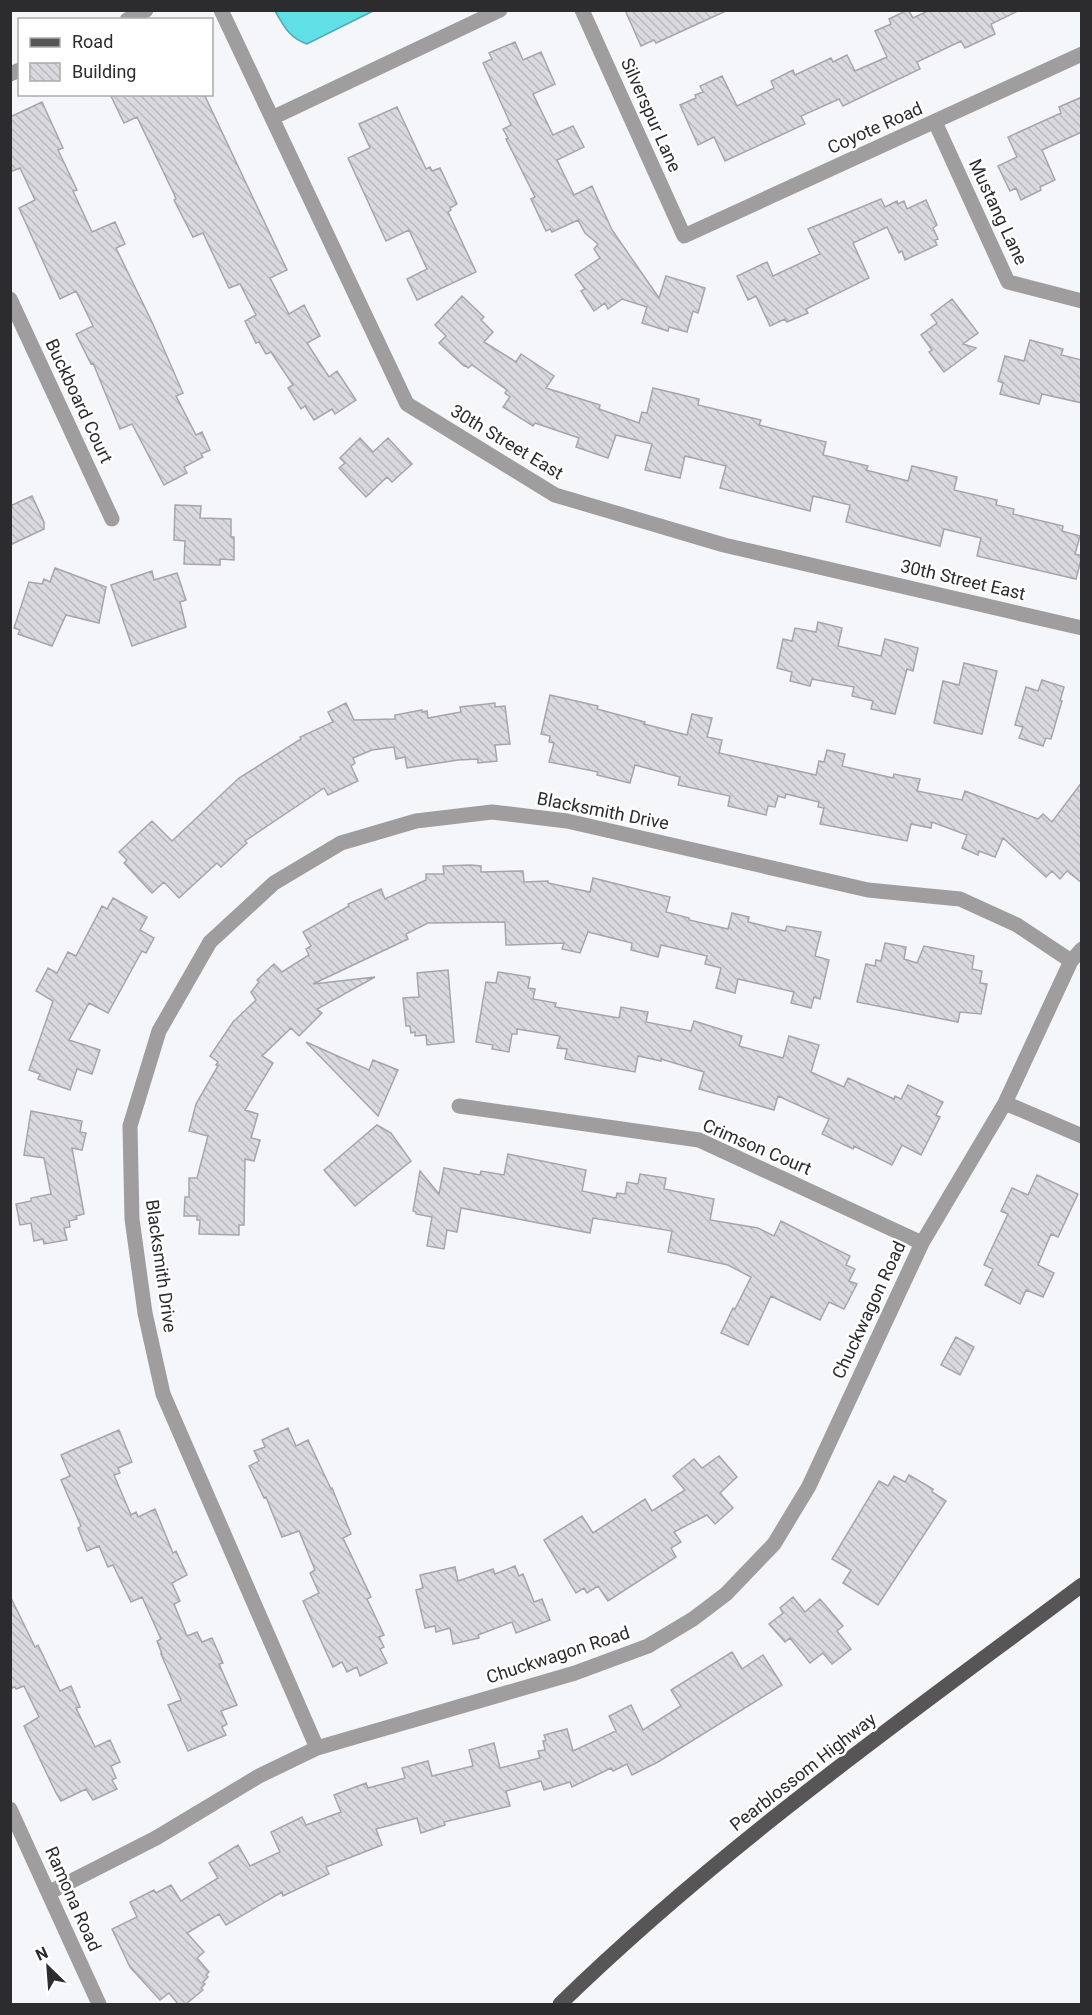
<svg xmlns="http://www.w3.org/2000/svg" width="1092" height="2015" viewBox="0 0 1092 2015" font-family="Roboto,sans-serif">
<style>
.water{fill:#61dfe7;stroke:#51a9b0;stroke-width:1.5}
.building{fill:url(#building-back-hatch);stroke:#a6a6a9;stroke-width:1.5}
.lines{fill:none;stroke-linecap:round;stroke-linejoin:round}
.minor{stroke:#9f9d9d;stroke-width:15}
.major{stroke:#585556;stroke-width:15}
.labels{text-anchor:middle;stroke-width:5;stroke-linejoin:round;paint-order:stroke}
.street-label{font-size:18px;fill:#2c2c2e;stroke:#fff}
</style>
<defs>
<pattern id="building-back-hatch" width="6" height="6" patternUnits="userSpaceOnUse" patternTransform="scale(1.5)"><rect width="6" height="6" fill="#dadade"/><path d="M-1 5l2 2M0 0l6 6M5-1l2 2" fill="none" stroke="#bbbbbf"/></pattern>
</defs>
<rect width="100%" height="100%" fill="#f5f6f9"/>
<path class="water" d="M275 11H373L307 44C289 38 284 26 275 11Z"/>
<path class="building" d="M625 10H728L656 43 654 40 641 46Z
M908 10 913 18 930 10H1020L991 24 995 34 965 48 961 41 917 62 920 69 843 106 839 99 801 116 805 124 725 161 714 137 698 145 680 105 696 98 695 95 703 92 700 86 722 76 737 106 774 88 771 81 793 70 795 75 831 58 833 62 847 55 855 71 887 57 875 31 891 24 889 19Z
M515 42 523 60 541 52 555 84 533 94 553 135 573 126 584 147 557 160 574 195 592 186 612 230 659 298 666 276 705 288 698 313 693 311 687 332 669 327 668 331 642 323 647 307 622 299 608 309 605 303 594 311 581 291 585 289 575 275 600 258 594 249 598 244 585 233 578 220 552 232 550 229 546 231 531 199 535 197 506 139 508 138 503 129 511 125 483 63 492 59 489 53Z
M110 94H204L287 270 270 278 289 314 304 305 320 336 307 343 329 377 337 371 356 400 335 414 332 409 314 420 305 406 301 409 288 388 293 385 271 352 266 354 259 342 256 343 245 321 256 315 240 284 229 288 203 233 193 237 174 200 176 199 174 194 137 117 124 123Z
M1082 97V132L1042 150 1055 180 1040 187 1041 190 1021 200 1016 188 1010 191 998 166 1017 157 1008 137 1061 113 1059 107Z
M42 102 63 148 58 150 77 190 73 191 92 232 115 222 125 244 116 248 152 322 183 393 176 396 196 435 202 432 210 450 201 454 203 457 184 467 187 473 164 485 132 424 120 429 93 363 91 364 76 334 93 326 76 291 60 299 19 208 35 200 20 168 10 172V117Z
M397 107 426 169 430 167 432 171 440 168 457 204 450 208 451 210 448 212 476 272 417 300 407 279 427 269 409 230 386 241 348 158 370 148 359 124Z
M881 199 885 207 897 201 898 204 904 201 907 209 926 200 937 225 933 228 938 239 935 240 937 245 905 260 902 251 899 253 887 227 853 243 869 278 806 309 808 313 787 322 785 319 770 326 756 296 748 300 737 276 767 262 773 276 820 254 808 229Z
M462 296 484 317 481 320 493 332 484 342 516 362 521 354 554 376 546 388 600 405 599 409 639 423 642 412 647 413 653 388 699 399 698 405 761 420 759 425 826 442 823 455 868 466 866 470 908 481 912 466 957 477 954 490 997 500 996 505 1014 509 1013 514 1063 526 1062 531 1080 536 1075 554 1082 556 1076 579 977 556 981 538 944 529 940 546 846 522 850 505 813 496 810 511 720 488 726 466 685 456 680 478 645 470 652 444 616 435 608 458 576 447 579 438 535 423 533 426 503 407 510 397 505 393 507 390 472 365 468 368 465 365 464 366 439 343 446 336 435 325Z
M952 299 978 333 963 344 976 348 944 372 929 352 932 350 921 335 937 323 931 315Z
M1030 340 1063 349 1061 355 1082 360V403L1042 394 1039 404 1000 394 1003 383 998 381 1005 356 1024 361Z
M360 438 373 452 388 438 412 464 392 482 387 477 366 497 339 468 345 463 340 458Z
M32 496 44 522V529L10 545V506Z
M175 505 201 506 200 518 231 519V537H234V560L220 559V565L184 564 185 541 174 540Z
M55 568 106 587 99 623 66 615 52 646 18 634 20 630 14 628 29 582 42 584 44 579 50 582Z
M152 571 154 580 177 573 186 600 180 602 186 627 132 646 111 585Z
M818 622 842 628 838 646 881 656 885 639 918 648 913 671 907 669 895 714 871 709 873 701 852 696 854 687 812 679 810 686 790 681 792 672 777 668 783 639 792 641 795 628 816 632Z
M964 663 997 671 982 734 934 723 943 681 959 685Z
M1042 680 1064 687 1060 701H1062L1051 739 1046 738 1043 746 1019 738 1023 727 1015 725 1026 687 1038 691Z
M550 695 598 706 597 709 645 722 644 724 687 735 692 714 712 718 707 737 722 740 719 753 816 775 819 761 824 762 827 750 845 754 842 766 893 778 894 774 920 779 917 791 962 800 965 791 1038 819 1043 814 1052 822 1082 782V883L1067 871 1060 879 1052 871 1046 877 1003 838 995 857 979 851 978 855 962 848 967 835 932 822 931 828 911 824 907 841 820 824 824 808 818 807 819 802 786 794 785 798 778 796 775 807 768 806 766 815 728 806 730 796 678 785 680 777 635 765 630 783 597 775 598 772 549 762 554 743 549 742 550 736 541 734Z
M346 703 354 720 395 719V715L422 710V712L427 711 428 718 461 712 460 707 495 703V707L505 706 510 744 495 745 497 761 478 763V759L458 760 407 768 405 757 396 759 394 747 372 750 353 758 355 763 351 766 358 781 328 795 324 788 245 841 247 843 221 867 217 863 179 898 164 882 152 893 124 863 127 860 119 852 152 821 172 841 239 778 301 739 300 737 333 722 328 712Z
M470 865 481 866V872L523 871 524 882 548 881V883L590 892 593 878 645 891 670 897 666 912 689 918V920L728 929 732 913 749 917 748 922 785 931 787 926 821 932 815 956 829 960 820 999 814 997 811 1008 791 1003 794 992 738 979 735 993 716 988 721 968 705 964 707 956 661 945 658 957 631 950 632 943 588 932 580 953 562 949 564 943 506 945 505 922 428 923 406 934 408 939 313 984 375 977 317 1009 322 1013 299 1036 291 1028 262 1056 273 1063 245 1110 258 1114 251 1138 260 1140 254 1161 245 1159 244 1225H239V1235L199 1234 200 1220H197V1216H184L185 1197H189V1178H197L208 1136 189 1131 196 1104 218 1066 216 1065 218 1062 210 1056 233 1022 256 1000 251 992 259 982 257 980 274 964 282 972 309 955 306 949 311 946 303 932 349 906 348 904 381 889 385 899 426 880V874H444L443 866Z
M113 898 147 917 140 930 154 938 146 953 142 951 108 1013 89 1003 69 1040 100 1050 92 1074 77 1069 70 1090 38 1079 40 1074 29 1070 53 1001 36 991 48 968 57 973 68 952 76 956 102 906 107 909Z
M885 943 906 947 904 959 917 963 924 946 974 956 972 969 982 971 980 983 987 984 981 1014 960 1012 958 1022 857 1002 866 964 875 966 876 960 881 961Z
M448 970 454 1042 427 1045 426 1035 415 1036V1032L411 1033 410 1026H406L403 998 419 997 417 973Z
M498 972 530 977 528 988 535 989 533 999 556 1003 555 1007 619 1018 621 1007 648 1012 646 1022 691 1031 694 1021 742 1036 739 1046 783 1058 789 1036 819 1045 811 1072 844 1087 848 1078 894 1099 895 1096 901 1099 908 1085 943 1102 936 1115 940 1117 921 1155 902 1145 892 1165 854 1146 853 1149 822 1134 829 1119 778 1096 774 1110 699 1089 704 1072 661 1059V1061L638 1056 635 1072 565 1059 567 1049 557 1048 560 1036 517 1029V1034H512L509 1052 492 1049 493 1045 476 1042 486 982 496 983Z
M306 1042 369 1070 373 1060 398 1070 378 1116Z
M31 1111 82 1121 80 1132 86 1133 82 1150 72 1148 84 1214 76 1216 77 1219 69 1221 70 1227 64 1228 67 1240 44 1244 43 1239 34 1241 31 1223 20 1225 16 1204 31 1201V1198L51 1194 44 1158 24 1155Z
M377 1125 391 1133 411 1161 355 1206 324 1170Z
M508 1154 586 1170 582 1191 616 1198 617 1193 625 1194 627 1182 638 1184 640 1174 666 1178 664 1189 714 1199 710 1220 758 1228 774 1236 781 1221 850 1256 846 1265 855 1269 849 1281 857 1284 844 1309 829 1302 820 1320 771 1296 748 1345 721 1333 733 1308 735 1309 751 1277 728 1265 668 1252 672 1231 593 1218 590 1233 461 1208 457 1232 447 1230 444 1249 427 1246 432 1217 416 1214V1212L413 1211 420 1171 439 1194 444 1168 480 1175 481 1171 504 1175Z
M1037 1175 1078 1194 1058 1237 1051 1234 1038 1265 1054 1273 1043 1297 1026 1290 1020 1304 985 1285 993 1269 984 1265 1008 1214 1001 1211 1012 1188 1028 1195Z
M956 1337 974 1347 960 1375 941 1365Z
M288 1428 296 1446 308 1440 331 1489 332 1488 351 1534 343 1538 371 1597 367 1599 384 1635 379 1637 384 1647 380 1649 387 1663 360 1676 357 1667 347 1672 342 1662 333 1667 303 1601 319 1593 310 1573 315 1570 299 1531 282 1537 266 1497 264 1498 249 1466 259 1461 254 1451 265 1447 262 1440Z
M119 1430 132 1462 118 1468 120 1473 114 1475 131 1515 136 1512 138 1517 155 1509 173 1553 176 1551 187 1575 172 1583 180 1601 174 1604 187 1636 197 1632 202 1642 212 1638 223 1663 219 1664 237 1705 221 1711 227 1724 222 1727 226 1735 188 1751 168 1705 181 1700 161 1654H162L157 1641 161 1639 142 1597 131 1602 113 1565 108 1567 99 1546 87 1551 78 1528 81 1526 61 1480 70 1476 61 1455Z
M719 1456 737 1477 720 1493 733 1508 715 1524 707 1515 674 1532 681 1542 671 1548 676 1557 608 1601 598 1586 587 1593 584 1588 576 1593 544 1540 582 1516 593 1533 645 1499 652 1511 685 1490 673 1476 694 1459 702 1468Z
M909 1475 933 1489 932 1492 946 1501 878 1605 843 1583 851 1570 832 1559 879 1481 888 1486 894 1476 905 1482Z
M515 1566 519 1576 523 1574 534 1602 542 1599 550 1620 516 1633 512 1622 478 1635 479 1638 453 1644 450 1628 436 1632 435 1626 425 1628 416 1590 423 1588 420 1575 455 1567 458 1581 493 1569 495 1574Z
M10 1596 35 1647 38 1645 60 1691 71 1686 80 1707 76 1708 95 1747 110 1740 120 1762 111 1766 116 1778 112 1780 117 1789 93 1800 86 1789 61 1801 56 1793 24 1726 39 1717 24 1686 16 1689 15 1687 10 1689Z
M793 1597 805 1612 820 1599 843 1626 837 1631 851 1649 832 1664 823 1653 810 1663 790 1638 785 1642 769 1624 783 1613 780 1608Z
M732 1652 742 1669 763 1655 782 1685 658 1762 632 1775 627 1764 613 1771 611 1768 572 1787 570 1782 544 1790 541 1781 506 1791 510 1806 444 1822 445 1825 421 1833 417 1818 376 1829 382 1845 326 1867 329 1874 283 1896 282 1892 226 1925 219 1914 187 1933 204 1952 197 1958 209 1972 206 1975 208 1977 203 1982 205 1984 201 1988 203 1990 186 2004H178L169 1993 160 2000 130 1967 112 1929 137 1917 130 1902 154 1890 156 1893 171 1885 181 1901 218 1878 209 1863 238 1845 250 1866 280 1852 271 1832 302 1817 306 1825 341 1812 334 1795 366 1783 368 1788 405 1778 402 1768 428 1761 432 1776 473 1766 469 1750 494 1743 500 1768 540 1758 538 1751 545 1750 543 1741 546 1740 544 1735 567 1729 573 1751 616 1731 609 1716 631 1705 643 1730 681 1706 671 1690Z"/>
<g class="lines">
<path class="minor" d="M221 10 407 404 555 495 724 545 1082 628
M582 10 684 236 1082 54
M127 20 146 10
M10 74 20 70
M272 118 500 10
M935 122 1008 282 1082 301
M10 299 112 519
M1005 1103 1082 1136
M459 1106 699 1140 922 1243
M317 1748 163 1394 145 1313 132 1219 130 1126 159 1031 210 942 274 883 341 843 416 821 492 812 567 821 868 890 960 899 1017 925 1071 961
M10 1809 99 2004
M50 1892 156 1838 259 1776 317 1748 575 1673 648 1646 693 1619 726 1594 774 1544 809 1486 922 1243 1005 1103 1071 961 1082 949"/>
<path class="major" d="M560 2004C720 1848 903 1719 1082 1585"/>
</g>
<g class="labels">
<g class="street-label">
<text transform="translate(651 115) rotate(66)" y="6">Silverspur Lane</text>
<text transform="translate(875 128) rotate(-24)" y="6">Coyote Road</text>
<text transform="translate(998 212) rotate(65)" y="6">Mustang Lane</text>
<text transform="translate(79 401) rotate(65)" y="6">Buckboard Court</text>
<text transform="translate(507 442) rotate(31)" y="6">30th Street East</text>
<text transform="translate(963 580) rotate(13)" y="6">30th Street East</text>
<text transform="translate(603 811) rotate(11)" y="6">Blacksmith Drive</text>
<text transform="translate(757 1147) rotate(23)" y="6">Crimson Court</text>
<text transform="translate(161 1266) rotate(82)" y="6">Blacksmith Drive</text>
<text transform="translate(869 1310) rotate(-65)" y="6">Chuckwagon Road</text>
<text transform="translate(558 1655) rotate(-18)" y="6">Chuckwagon Road</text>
<text transform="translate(803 1772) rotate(-38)" y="6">Pearblossom Highway</text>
<text transform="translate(73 1899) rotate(66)" y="6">Ramona Road</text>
</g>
</g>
<rect width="1092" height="2015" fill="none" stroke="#2c2c2e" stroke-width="24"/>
<rect x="18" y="18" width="195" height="78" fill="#ffffff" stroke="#ababab" stroke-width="1.5"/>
<rect x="30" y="38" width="30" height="9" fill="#585556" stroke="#ababab" stroke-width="1.5"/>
<text x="72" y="48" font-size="18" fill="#2c2c2e">Road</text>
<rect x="30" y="63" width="30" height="18" fill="url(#building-back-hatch)" stroke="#ababab" stroke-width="1.5"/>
<text x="72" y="78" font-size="18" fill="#2c2c2e">Building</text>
<g transform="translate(48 1967) rotate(335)" stroke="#ffffff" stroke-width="4.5" paint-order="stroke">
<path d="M0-4.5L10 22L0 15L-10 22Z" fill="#2c2c2e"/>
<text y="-9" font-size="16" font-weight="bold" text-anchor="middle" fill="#2c2c2e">N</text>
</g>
</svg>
